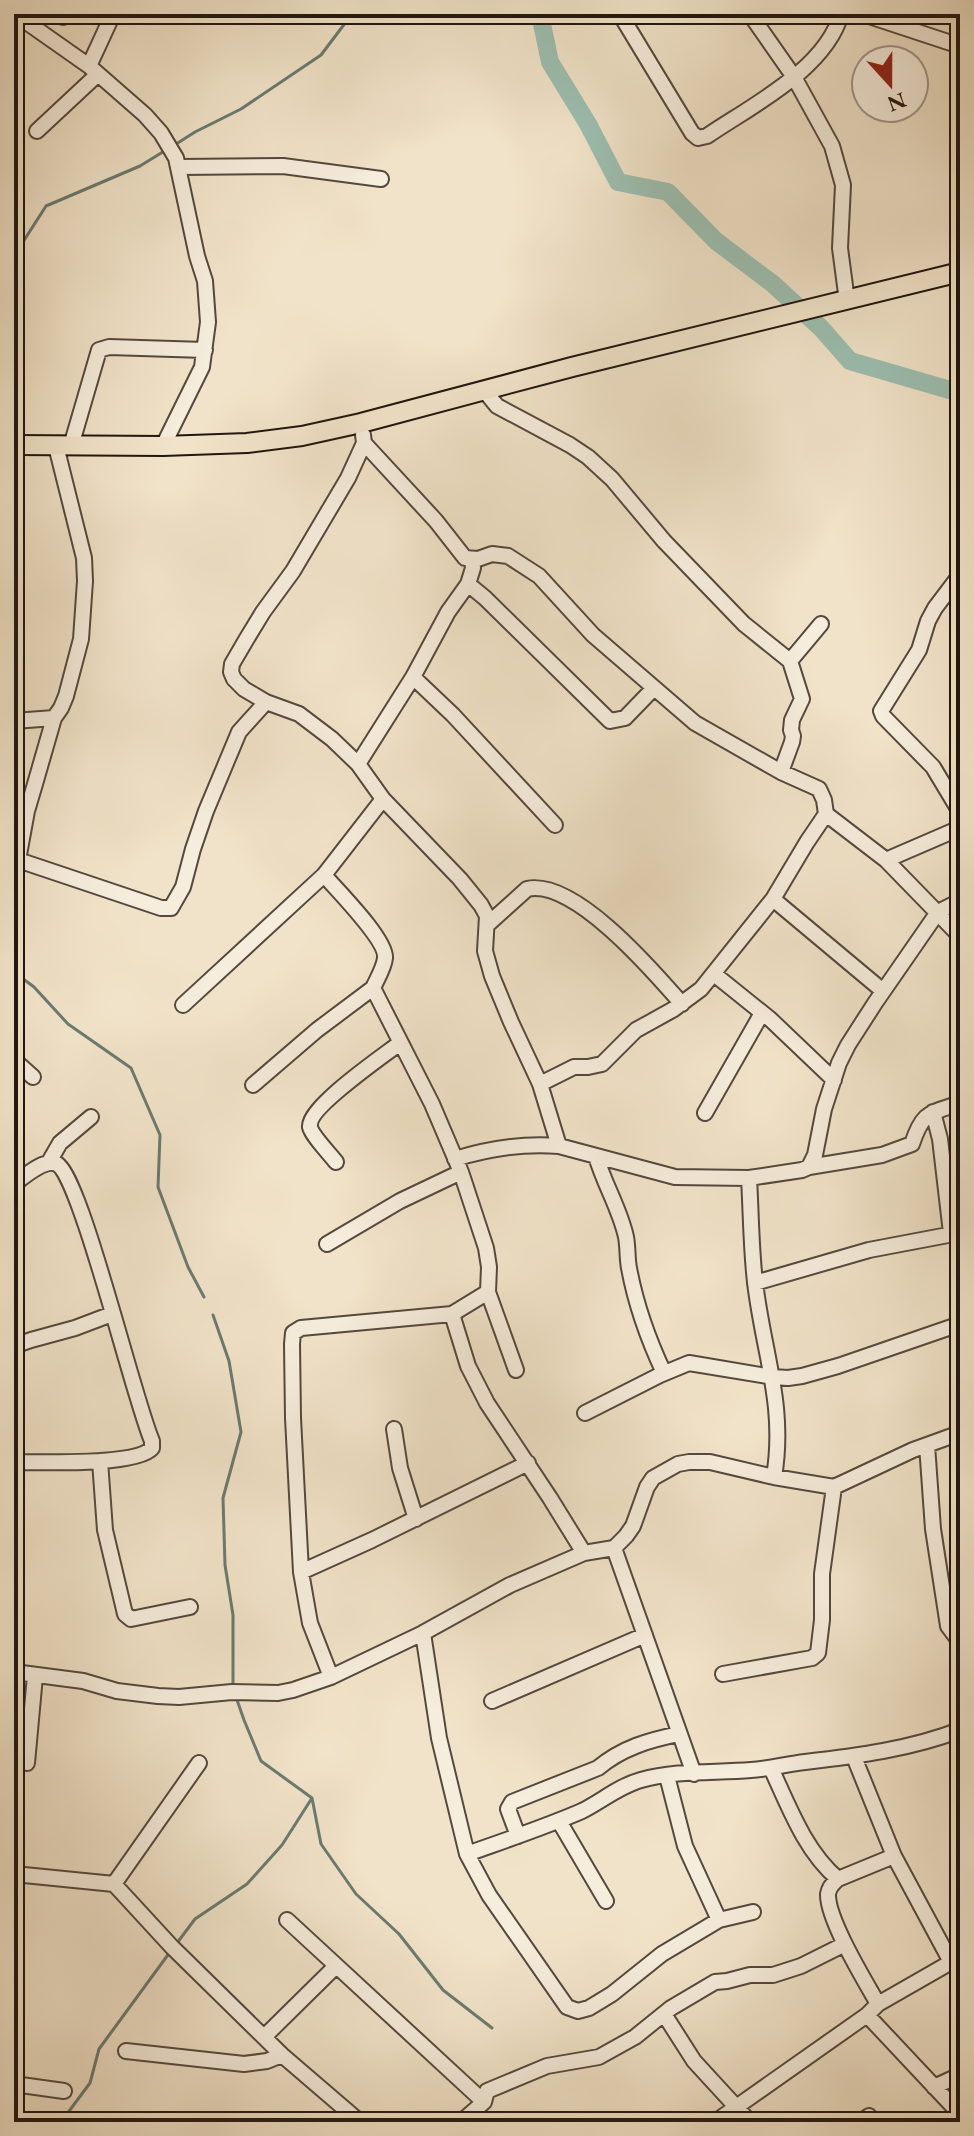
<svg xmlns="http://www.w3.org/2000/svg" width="974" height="2136" viewBox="0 0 974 2136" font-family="'EB Garamond',serif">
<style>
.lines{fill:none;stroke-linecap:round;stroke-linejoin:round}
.stream{stroke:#6a7b70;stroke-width:3}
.river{stroke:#9cbfb0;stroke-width:18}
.minor-casing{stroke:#54493e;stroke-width:18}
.major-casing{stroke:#20160f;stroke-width:22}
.minor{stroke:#f6eddc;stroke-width:14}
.major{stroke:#f1e3c9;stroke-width:18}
</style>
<rect width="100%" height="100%" fill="#f1e3c9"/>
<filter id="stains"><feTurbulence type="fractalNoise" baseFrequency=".0025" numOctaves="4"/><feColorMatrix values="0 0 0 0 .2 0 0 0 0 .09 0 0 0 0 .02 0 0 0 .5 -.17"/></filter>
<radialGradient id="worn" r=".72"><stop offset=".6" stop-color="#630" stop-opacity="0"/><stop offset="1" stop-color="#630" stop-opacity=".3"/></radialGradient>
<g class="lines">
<path class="stream" d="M173 146 195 132 241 109 321 55 352 14
M14 256 46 206 140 166 166 150
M14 972 34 987 68 1024 131 1068 160 1135 158 1187 188 1267 204 1297
M213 1315 229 1361 241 1432 223 1498 225 1565 233 1615V1686
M236 1697 244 1720 261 1761 312 1798 321 1844 356 1894 399 1934 443 1990 492 2028
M177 1943 195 1919 247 1884 282 1845 312 1798
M61 2122 90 2083 99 2049 170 1952"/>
<path class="river" d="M540 14 550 62 588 124 618 182 668 192 716 241 773 284 821 328 850 361 960 393"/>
<defs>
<path id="minor" d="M15 14 89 66 145 115 161 133 176 158 197 256 205 281 208 322 202 367 163 446
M620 14 692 133 698 138 707 136C751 106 826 69 841 14
M750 14 794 77 832 146 843 185 840 248 847 301
M863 14 960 46
M63 17 64 14
M89 66 113 14
M37 131 98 74
M179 167 283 166 381 179
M484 390 497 406 570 445 588 457 612 479 664 541 744 624 790 661 802 699 792 720 791 730 793 736 792 742 781 772
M363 435 364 443 436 521 465 558 478 559 492 554 508 556 539 576 593 635 695 723 781 772 819 789 824 800 826 814 886 860 960 936
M364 443 348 478 293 571 263 612 246 640 232 664 231 672 234 679 244 689 266 702 299 714 332 739 358 764 383 799 460 879 481 905 487 916 485 951 492 976 511 1022 540 1084 559 1146
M71 446 99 350 109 347 205 350
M960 575 935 608 928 621 919 650 881 711 883 716 933 767 960 812
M468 584 485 598 610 721 625 718 654 688
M790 661 821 624
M413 677 453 715 555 825
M14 721 54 718
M358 764 413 677 448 612 468 584 473 568 472 560
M18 860 161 908H171L183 887 193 849 206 811 239 732 266 702
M886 860 960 828
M324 875C337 890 387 940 385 958 384 968 377 979 373 988L432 1104 461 1172 486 1248 489 1267 488 1292 516 1370
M14 882 27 811 35 784 54 718 61 708 66 696 81 639 85 581 84 558 56 446
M773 899 883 991
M487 925 527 889C574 878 654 972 682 1004
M714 974 770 1019 834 1080
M183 1005 324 875 383 799
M14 1060 33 1077
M540 1084 574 1067H588L602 1064 636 1030 674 1009 701 989 773 899 807 842 826 814
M253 1085 317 1030 373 988
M705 1113 762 1013
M596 1156C604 1184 620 1209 626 1237 628 1247 627 1258 629 1268 636 1306 648 1339 664 1373
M455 1159C490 1148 522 1143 559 1146L675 1177 749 1178
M49 1162 60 1143 91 1117
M336 1162C330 1154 312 1136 310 1127 307 1108 383 1056 400 1043
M809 1167 882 1155 912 1144C923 1111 929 1114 960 1103
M14 1184C24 1177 44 1158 57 1164 81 1177 134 1400 152 1441V1448C137 1466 40 1462 14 1462
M327 1244 400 1201 461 1172
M755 1283 869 1250 948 1235 951 1233 940 1139 933 1112
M452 1314 488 1292
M14 1346 31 1340 75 1328 112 1314
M585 1413 660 1375 689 1363 773 1377 788 1378 802 1376 838 1366 960 1324
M394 1429 400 1468 416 1519
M927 1445 933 1529 948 1626 960 1642
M100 1461 105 1530 125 1614 131 1619 190 1607
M774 1477C786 1405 763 1352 755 1282 751 1248 751 1212 749 1178L802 1170 809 1167 815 1155 824 1109 839 1063 848 1045 875 1003 938 912 960 901
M614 1548 694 1774
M301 1572 372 1540 528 1463
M423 1633 439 1738 467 1854 489 1895 567 2007 578 2011 589 2008 612 1994 662 1954 719 1920 753 1912
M14 1672 83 1681 117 1691 158 1696 179 1697 232 1692 278 1693 293 1690 331 1677 423 1633 510 1585 584 1553 614 1548 626 1536 633 1526 647 1487 653 1478 678 1464 689 1462H710L774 1477 834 1487 913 1450 960 1433
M723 1674 812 1658 818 1653 822 1620V1574L834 1487
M331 1677 310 1623 301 1572 293 1418 292 1344 293 1333 301 1328 452 1314 468 1366 487 1403 550 1498 584 1553
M492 1701 645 1635
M854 1757 894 1856 951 1962
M27 1763 35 1676
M771 1768C789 1807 805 1851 838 1879
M667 1776 685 1846 719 1920
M559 1821 606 1901
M518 1836 508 1809 512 1802 598 1768C622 1748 649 1740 679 1734
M467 1854C506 1840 545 1827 582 1811 602 1801 619 1786 641 1780 676 1770 715 1773 751 1770 769 1769 787 1764 805 1762 857 1756 911 1749 960 1730
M14 1874 114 1884 172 1947 282 2055 360 2122
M114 1884 199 1763
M287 1920 484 2102
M878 2004C865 1981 827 1919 828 1894 829 1887 833 1883 838 1879L894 1856
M664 2014 694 2061 750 2122
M867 2015 960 2114
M264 2037 336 1966
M126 2051 244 2064 267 2061 282 2055
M14 2084 64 2091
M934 2087 960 2075
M461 2122 484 2102 487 2091 547 2066 599 2057 635 2037 671 2008 715 1982 727 1981 750 1975H773L801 1966 845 1944
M715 2122 867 2015 878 2004 960 1957
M861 2122 869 2116"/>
<path id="major" d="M14 445 163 446 247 443 302 436 361 423 572 367 960 272"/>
</defs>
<use href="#minor" class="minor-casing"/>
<use href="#major" class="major-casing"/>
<use href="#minor" class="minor"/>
<use href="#major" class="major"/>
</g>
<rect width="974" height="2136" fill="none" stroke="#f1e3c9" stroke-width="48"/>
<rect x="16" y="16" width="942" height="2104" fill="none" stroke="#20160f" stroke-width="4"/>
<rect x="24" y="24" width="926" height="2088" fill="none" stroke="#20160f" stroke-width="2"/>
<g transform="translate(890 84) rotate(159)"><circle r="38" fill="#f6eddc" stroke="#a0978a" stroke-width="2"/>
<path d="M0-6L14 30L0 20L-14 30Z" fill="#8f2418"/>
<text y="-12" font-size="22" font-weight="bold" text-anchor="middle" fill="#20160f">N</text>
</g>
<rect width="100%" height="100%" filter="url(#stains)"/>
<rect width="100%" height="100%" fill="url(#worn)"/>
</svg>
